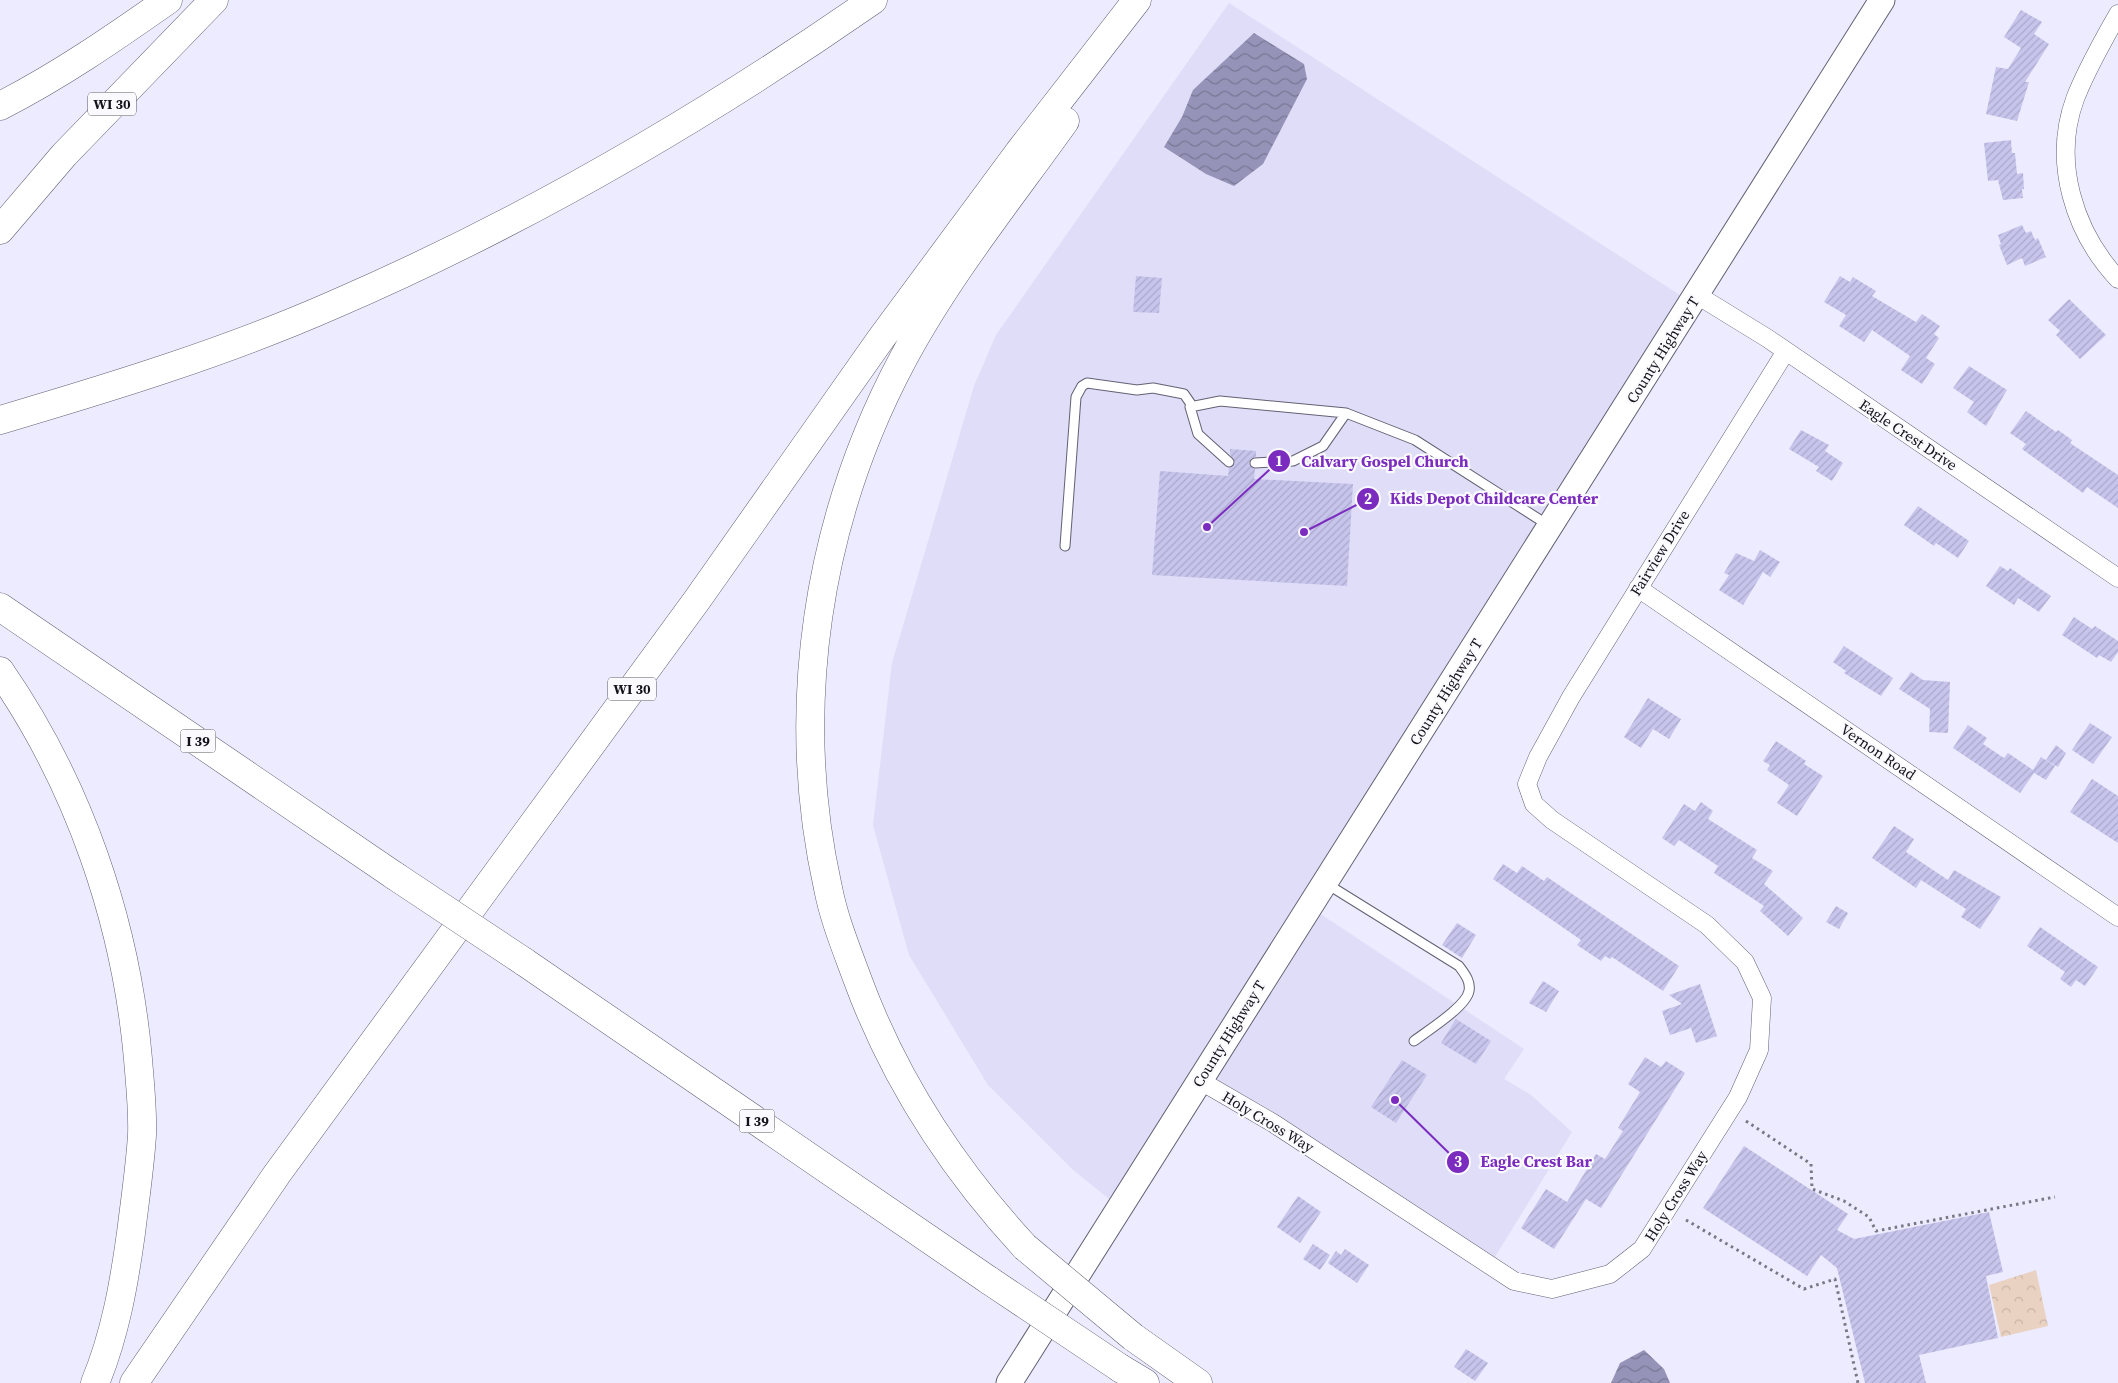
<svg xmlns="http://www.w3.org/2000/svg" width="2118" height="1383" viewBox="0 0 2118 1383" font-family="'Source Serif 4',serif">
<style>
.built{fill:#dfddf7}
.forest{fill:url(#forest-crowns)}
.water{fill:url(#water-waves)}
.building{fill:url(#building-hatch)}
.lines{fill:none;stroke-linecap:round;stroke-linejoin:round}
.service-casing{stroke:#636173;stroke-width:11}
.minor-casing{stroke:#636173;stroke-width:19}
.secondary-casing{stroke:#636173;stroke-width:27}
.motorway-casing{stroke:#636173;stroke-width:29}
.path{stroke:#787784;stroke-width:3;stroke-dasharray:2.5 4;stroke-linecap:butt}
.service{stroke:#fff;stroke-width:9}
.minor{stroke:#fff;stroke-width:18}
.secondary{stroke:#fff;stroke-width:25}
.motorway{stroke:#fff;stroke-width:28}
.motorway-bridge-casing{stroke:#636173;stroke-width:29;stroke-linecap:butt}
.motorway-bridge{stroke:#fff;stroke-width:28}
.labels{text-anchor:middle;stroke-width:4.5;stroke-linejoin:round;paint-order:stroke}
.shield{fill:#fafafe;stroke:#58585e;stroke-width:1}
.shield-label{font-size:14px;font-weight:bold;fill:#131219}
.street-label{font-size:15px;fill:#131219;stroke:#fafafe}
.leader{fill:none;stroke:#7b2cbf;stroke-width:2}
.callout-dot{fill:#7b2cbf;stroke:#fafafe;stroke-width:2}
.mark-label{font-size:15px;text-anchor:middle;font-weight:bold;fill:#fff}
.callout-label{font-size:16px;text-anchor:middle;font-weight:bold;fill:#7b2cbf;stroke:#fafafe;stroke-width:4.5;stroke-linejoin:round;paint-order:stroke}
</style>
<defs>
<pattern id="forest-crowns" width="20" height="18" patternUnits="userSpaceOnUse" patternTransform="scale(1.25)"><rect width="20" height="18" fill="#ead2c2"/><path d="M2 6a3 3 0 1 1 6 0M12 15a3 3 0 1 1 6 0" fill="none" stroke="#c8b3a6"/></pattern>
<pattern id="water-waves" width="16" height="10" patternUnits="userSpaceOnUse" patternTransform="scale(1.25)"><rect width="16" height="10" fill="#9693b8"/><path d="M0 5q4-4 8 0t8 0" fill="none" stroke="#797795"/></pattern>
<pattern id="building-hatch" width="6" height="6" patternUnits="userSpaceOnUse" patternTransform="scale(1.25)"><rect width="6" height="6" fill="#c8c5ed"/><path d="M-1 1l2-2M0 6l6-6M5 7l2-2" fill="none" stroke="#aba8cb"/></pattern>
</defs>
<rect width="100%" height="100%" fill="#ecebff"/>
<path class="built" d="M1229 3 1692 303 1310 907 1524 1049 1504 1079 1531 1095 1572 1132 1490 1265 1200 1080 1119 1207 1072 1169 988 1085 909 955 873 825 892 663 974 386 996 335Z"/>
<path class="forest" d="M2036 1270 2048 1326 2001 1337 1989 1285Z"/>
<path class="water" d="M1254 33 1304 64 1307 79 1263 164 1234 186 1206 174 1164 147 1182 117 1193 90Z
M1644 1350 1664 1369 1670 1383H1611L1620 1363Z"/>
<path class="building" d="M2021 10 2042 22 2034 34 2049 44 2025 82H2029L2017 121 1986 114 1996 67 2008 69 2021 48 2004 37Z
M2011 140 2012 153H2015L2017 174 2023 173 2024 189H2022L2023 198 2003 200 1998 180 1988 181 1984 143Z
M2022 225 2026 233 2031 231 2035 240 2038 238 2046 257 2025 266 2022 258 2007 265 1999 245 2001 244 1998 235Z
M1136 276 1162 278 1159 313 1133 312Z
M1840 276 1850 282 1853 277 1876 291 1872 296 1916 322 1922 314 1940 326 1934 334 1939 338 1926 358 1935 364 1922 384 1901 370 1910 356 1872 330 1864 342 1839 326 1846 315 1824 302Z
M2069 299 2106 335 2080 359 2056 335 2060 331 2048 320Z
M1969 366 2007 390 1986 426 1967 412 1974 402 1953 388Z
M2026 411 2056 432 2058 430 2072 440 2070 443 2118 475V508L2087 487 2083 493 2022 449 2026 444 2010 433Z
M1801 430 1829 445 1825 451 1843 463 1832 481 1816 471 1819 467 1789 449Z
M1230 449 1256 451V457L1251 458 1249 463 1255 469 1254 479 1353 484 1347 586 1152 575 1160 471 1228 476 1229 468 1235 463 1230 454Z
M1918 506 1969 541 1958 558 1936 543 1934 546 1904 525Z
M1760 550 1780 562 1770 577 1763 572 1743 605 1719 590 1729 575 1724 573 1736 553 1754 561Z
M2000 566 2008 571 2010 568 2051 596 2039 612 2018 598 2014 605 1986 586Z
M2074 617 2092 629 2095 626 2118 641V652L2111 662 2099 655 2097 658 2062 635Z
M1844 646 1893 678 1881 696 1844 673 1846 671 1833 662Z
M1911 672 1923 680 1950 682 1948 733 1929 732 1930 709 1899 689Z
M1648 698 1681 719 1669 739 1653 729 1641 748 1624 737Z
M2090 723 2112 737 2093 764 2072 750Z
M1968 725 1987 738 1983 744 2004 758 2008 753 2033 770 2041 757 2055 766 2046 780 2034 773 2020 793 1953 748Z
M1776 741 1806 761 1804 764 1823 776 1797 816 1777 803 1789 785 1767 770 1770 765 1763 761Z
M2056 745 2066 753 2058 767 2046 760Z
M2092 779 2118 796V843L2070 812Z
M1701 802 1713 811 1708 819 1757 850 1752 858 1773 871 1764 884 1803 918 1788 936 1760 911 1764 906 1714 873 1718 866 1679 840 1674 846 1662 838 1684 804 1695 811Z
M1894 826 1914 839 1906 852 1948 880 1954 870 2001 897 1980 929 1961 917 1966 909 1921 880 1916 888 1872 858Z
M1503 864 1517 873 1522 866 1544 881 1547 877 1679 966 1663 991 1612 957 1610 959 1605 956 1601 961 1577 945 1581 940 1493 879Z
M1836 906 1848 913 1839 929 1826 922Z
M1457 923 1476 935 1462 958 1442 945Z
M2040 927 2098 967 2085 986 2076 980 2071 987 2060 979 2065 972 2027 946Z
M1543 981 1559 991 1546 1012 1529 1003Z
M1700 984 1717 1036 1696 1043 1691 1028 1670 1035 1662 1011 1682 1004 1669 995Z
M1456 1019 1491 1041 1476 1064 1441 1043Z
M1645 1057 1661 1067 1666 1061 1685 1073 1601 1208 1586 1199 1554 1249 1521 1228 1546 1189 1567 1202 1596 1154 1605 1159 1623 1131 1618 1128 1640 1092 1628 1084Z
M1402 1060 1427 1075 1396 1123 1371 1107Z
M1744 1146 1848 1214 1837 1230 1854 1239 1989 1212 2003 1272 1986 1276 1998 1338 1919 1355 1926 1383H1865L1837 1268 1821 1255 1807 1276 1703 1208Z
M1298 1196 1321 1212 1300 1243 1277 1227Z
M1313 1244 1330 1255 1320 1270 1303 1259Z
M1345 1249 1369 1265 1357 1283 1328 1263 1336 1251 1341 1255Z
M1466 1349 1488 1363 1475 1381 1454 1367Z"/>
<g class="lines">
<defs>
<path id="service" d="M1229 462 1198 434 1190 407 1220 401 1346 413
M1255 463 1293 461 1323 446 1346 413 1415 440 1548 525
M1065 546 1076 397 1082 386 1087 383 1137 390 1153 388 1184 394 1193 407
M1327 884 1459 966C1464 973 1471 981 1469 991 1466 1007 1427 1031 1414 1041"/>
<path id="minor" d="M2118 14C2103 41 2086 70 2075 99 2052 162 2074 232 2118 279
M1697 295 1767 338 2118 578
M1638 588 2118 917
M1199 1080 1273 1123 1514 1281 1552 1289 1610 1274 1642 1249 1738 1097 1759 1050 1762 998 1745 962 1707 925 1552 820 1534 804 1527 784 1538 757 1571 697 1786 351"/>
<path id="secondary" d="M1009 1383 1882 0"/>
<path id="motorway" d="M0 106C59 76 114 38 168 0
M0 230 64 155 214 0
M0 420C112 387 226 352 333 305 523 223 702 119 873 0
M0 607 395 876
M0 671C79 785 126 922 138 1059 140 1084 143 1110 142 1135 140 1167 135 1200 131 1233 124 1284 115 1335 95 1383
M523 961 990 1281
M1025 1247C952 1168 894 1079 857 978 846 948 834 919 828 888 788 709 817 520 903 359 948 275 1010 198 1065 121
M1133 1337 1198 1383
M1120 1368 1145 1383
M134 1383 277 1174 697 600 880 340 1019 152 1137 0"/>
</defs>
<use href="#service" class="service-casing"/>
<use href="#minor" class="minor-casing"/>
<use href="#secondary" class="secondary-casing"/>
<use href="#motorway" class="motorway-casing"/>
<path class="path" d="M1746 1121 1811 1164 1812 1189 1844 1201 1869 1217 1876 1231 2055 1197
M1686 1220 1804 1289 1835 1279 1858 1383"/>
<use href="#service" class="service"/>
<use href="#minor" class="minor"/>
<use href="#secondary" class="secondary"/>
<use href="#motorway" class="motorway"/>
<defs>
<path id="motorway-bridge" d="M395 876 523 961
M1025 1247 1133 1337
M990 1281 1120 1368"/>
</defs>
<use href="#motorway-bridge" class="motorway-bridge-casing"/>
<use href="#motorway-bridge" class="motorway-bridge"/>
</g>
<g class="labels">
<g class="shield">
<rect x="88" y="92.5" width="48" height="23" rx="4"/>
<rect x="608" y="677.5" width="48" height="23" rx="4"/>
<rect x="180.5" y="729.5" width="35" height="23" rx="4"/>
<rect x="739.5" y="1109.5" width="35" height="23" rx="4"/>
</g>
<g class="shield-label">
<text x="112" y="109">WI 30</text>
<text x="632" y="694">WI 30</text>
<text x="198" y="746">I 39</text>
<text x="757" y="1126">I 39</text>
</g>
<g class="street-label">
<text transform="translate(1663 350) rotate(-58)" y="5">County Highway T</text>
<text transform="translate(1908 435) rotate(34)" y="5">Eagle Crest Drive</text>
<text transform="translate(1660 553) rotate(-58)" y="5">Fairview Drive</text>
<text transform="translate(1446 692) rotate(-58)" y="5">County Highway T</text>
<text transform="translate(1878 752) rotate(34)" y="5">Vernon Road</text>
<text transform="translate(1229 1034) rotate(-58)" y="5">County Highway T</text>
<text transform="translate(1268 1122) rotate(31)" y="5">Holy Cross Way</text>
<text transform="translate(1676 1196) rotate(-58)" y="5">Holy Cross Way</text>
</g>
</g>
<path class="leader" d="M1207 527L1279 461M1304 532L1368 499M1395 1100L1458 1162"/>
<g class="callout-dot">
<circle cx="1207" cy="527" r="5"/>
<circle cx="1304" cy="532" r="5"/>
<circle cx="1395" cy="1100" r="5"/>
<circle cx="1279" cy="461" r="12"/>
<circle cx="1368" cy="499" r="12"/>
<circle cx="1458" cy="1162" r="12"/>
</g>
<g class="mark-label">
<text x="1279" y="466">1</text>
<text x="1368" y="504">2</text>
<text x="1458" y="1167">3</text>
</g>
<g class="callout-label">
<text x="1385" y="467">Calvary Gospel Church</text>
<text x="1494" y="504">Kids Depot Childcare Center</text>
<text x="1536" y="1167">Eagle Crest Bar</text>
</g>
</svg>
